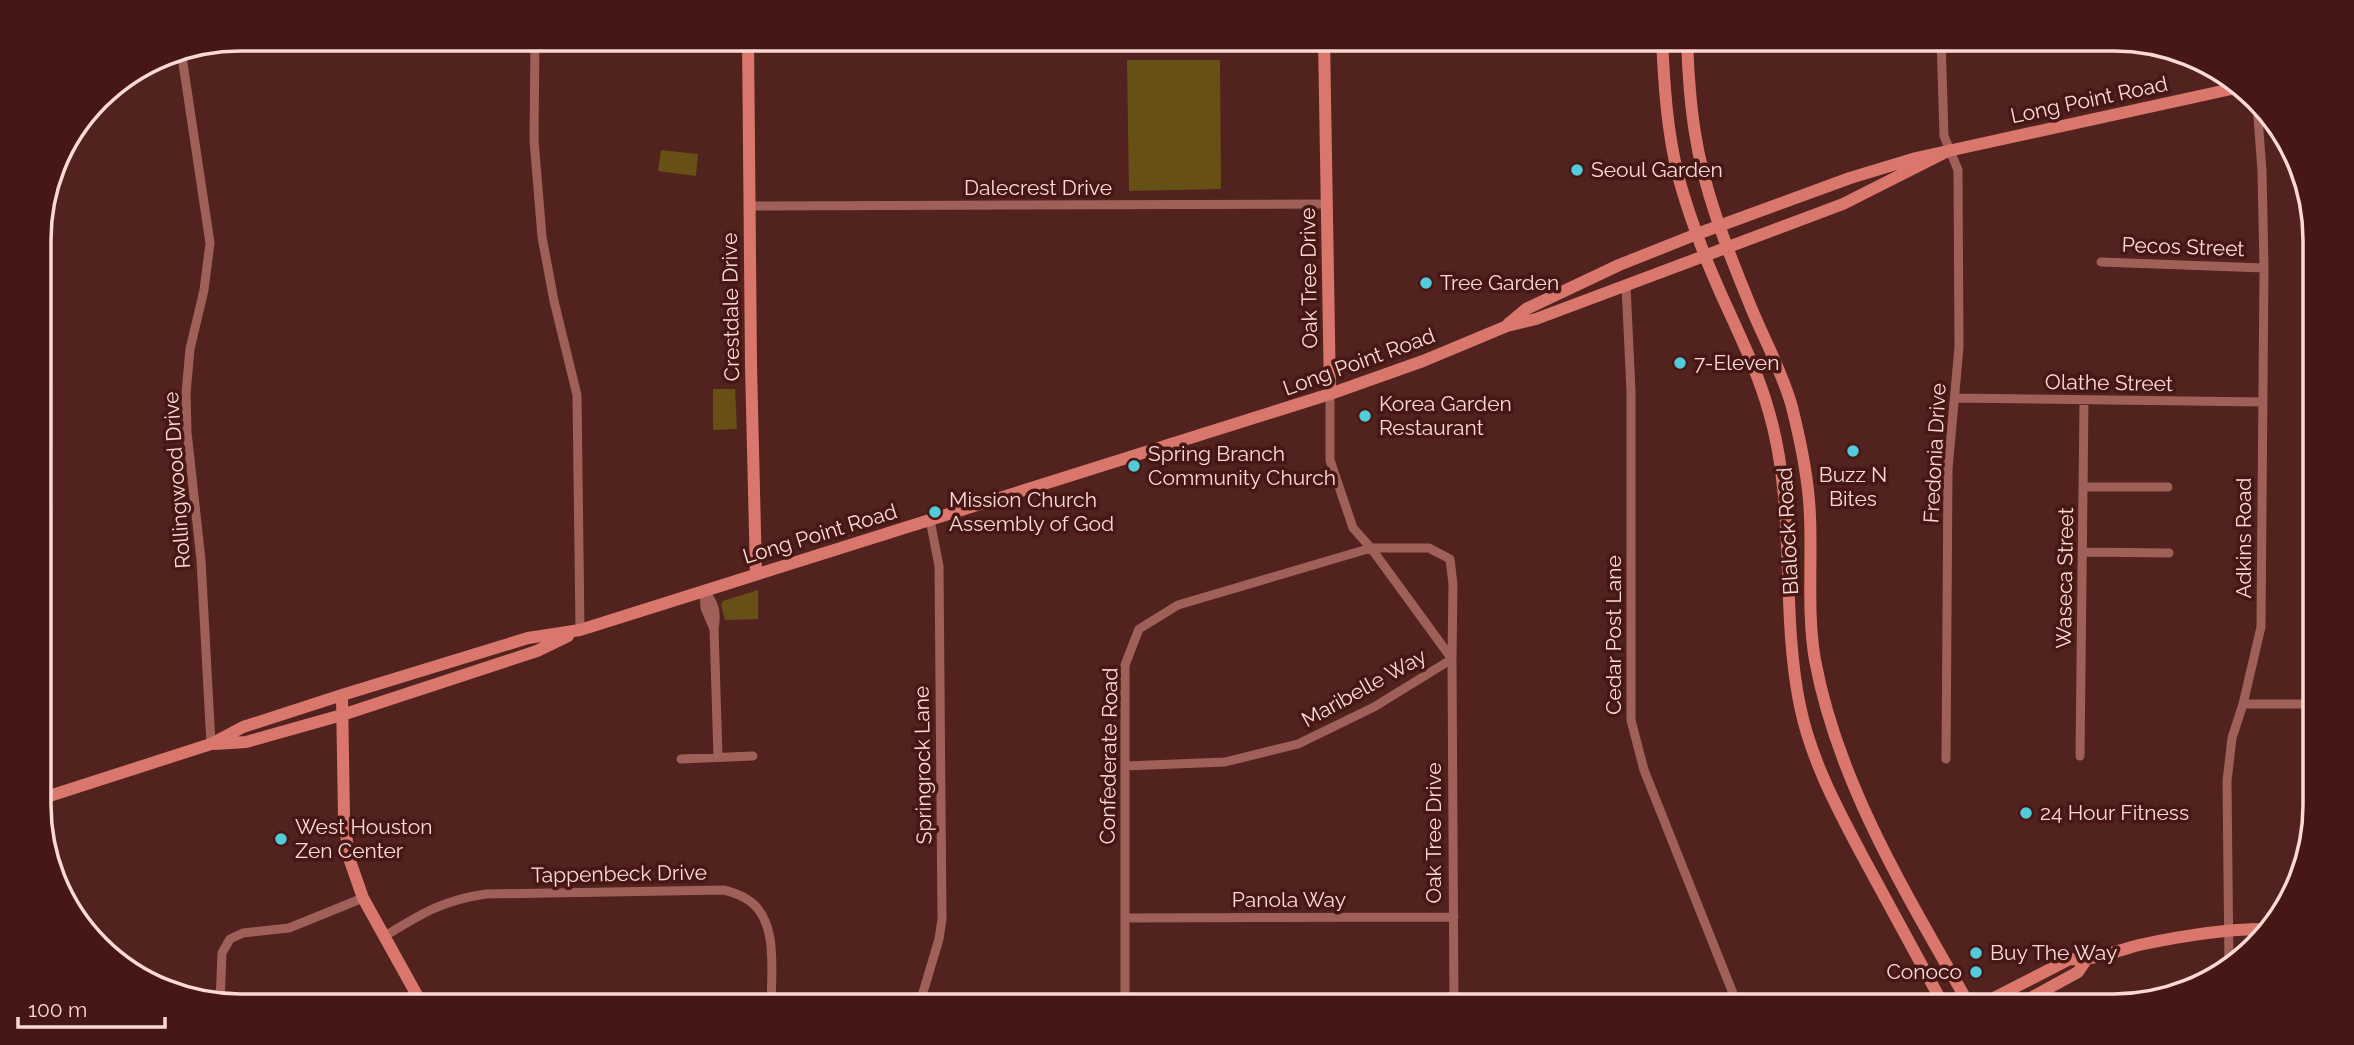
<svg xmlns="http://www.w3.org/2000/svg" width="2354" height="1045" viewBox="0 0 2354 1045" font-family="Raleway,sans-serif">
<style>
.green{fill:#675015}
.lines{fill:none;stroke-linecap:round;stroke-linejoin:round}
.street{stroke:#9f6059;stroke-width:9}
.secondary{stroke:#da776d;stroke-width:12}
.poi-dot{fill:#52cbda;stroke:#461714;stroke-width:2.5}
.labels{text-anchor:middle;stroke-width:7;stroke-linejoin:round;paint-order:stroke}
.street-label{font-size:21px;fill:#fbdad6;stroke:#461714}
.poi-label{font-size:21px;fill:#fbdad6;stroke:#461714;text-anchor:start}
.rim{fill:none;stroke:#fbdad6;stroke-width:3.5}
</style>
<rect width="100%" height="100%" fill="#52221e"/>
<path class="green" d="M1127 60H1220L1221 189 1129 191Z
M661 150 698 154 696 176 658 171Z
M713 389H735L737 429 713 430Z
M758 590V619L725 620 721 605 723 601Z"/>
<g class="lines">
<path class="street" d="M535 38 534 140 542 237 554 301 577 395 580 630
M1941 38 1944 136 1958 170 1959 347 1948 469 1946 759
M181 50 210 243 204 290 190 349 186 393 187 432 201 560 211 744
M749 206 1326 204
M2101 262 2264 268
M1626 286 1631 391V720L1644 770 1738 1006
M1330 394V460L1353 528 1371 548 1452 659 1454 1006
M1955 398 2263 402
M2084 487H2168
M2083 552 2169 553
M714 629 705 608 704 591C715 603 717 613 714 629L718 756
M2243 704H2315
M2080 756 2084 401
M681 759 753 756
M1125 918 1454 917
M385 936C421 914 443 900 486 894L724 890C731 892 739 894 745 898 780 917 771 973 771 1006
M94 939V931
M2229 968 2227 781 2232 738 2243 704 2261 627 2264 268 2262 171 2257 104
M220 1003 222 953 230 939 243 933 289 928 363 898
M406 1006 419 998
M919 1006 939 939 942 919 939 566 930 520
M1125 1006V665L1139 629 1178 605 1371 548H1429L1450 559 1453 584 1452 659 1374 707 1298 744 1225 762 1125 766"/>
<path class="secondary" d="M748 38 751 365 756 574
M1324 38 1330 394
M1662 38C1664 84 1667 131 1678 175 1685 202 1695 230 1705 256 1725 308 1754 358 1769 412 1797 508 1780 609 1800 706 1811 760 1838 810 1863 857 1890 907 1917 957 1944 1006
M1687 38C1688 70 1690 102 1695 133 1704 191 1726 246 1748 300 1762 336 1782 370 1792 407 1801 443 1809 480 1810 517 1812 563 1807 615 1815 660 1838 784 1908 897 1970 1006
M1508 324 1526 309 1619 265 1697 234 1850 178 1916 158 2236 88
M342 695 344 818 349 858 363 898 423 1006
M215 744 246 742 342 715 537 651 568 636
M40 799 211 744 243 727 342 695 528 638 580 630 1330 394 1423 361 1507 326 1536 319 1843 204 1950 150
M1978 1006 2070 959C2094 961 2116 951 2139 945 2181 936 2222 929 2264 929
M2016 1006 2078 972 2086 960"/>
</g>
<g class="poi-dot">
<circle cx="1577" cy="170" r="7"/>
<circle cx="1426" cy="283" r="7"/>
<circle cx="1680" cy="363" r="7"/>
<circle cx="1365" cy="416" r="7"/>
<circle cx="1853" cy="451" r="7"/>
<circle cx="1134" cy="466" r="7"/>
<circle cx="935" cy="512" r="7"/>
<circle cx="2026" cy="813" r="7"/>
<circle cx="281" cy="839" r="7"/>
<circle cx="1976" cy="953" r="7"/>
<circle cx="1976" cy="972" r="7"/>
</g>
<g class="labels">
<g class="street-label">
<text transform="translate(2089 100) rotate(-12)" y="7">Long Point Road</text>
<text x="1038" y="195">Dalecrest Drive</text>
<text transform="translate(2183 247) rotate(2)" y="7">Pecos Street</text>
<text transform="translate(1309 278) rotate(-91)" y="7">Oak Tree Drive</text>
<text transform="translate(731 307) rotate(-91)" y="7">Crestdale Drive</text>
<text transform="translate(1359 362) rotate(-20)" y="7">Long Point Road</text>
<text transform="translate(2109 383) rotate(1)" y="7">Olathe Street</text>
<text transform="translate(1935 453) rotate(-87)" y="7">Fredonia Drive</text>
<text transform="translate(177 480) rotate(-94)" y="7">Rollingwood Drive</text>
<text transform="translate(1788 531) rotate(-93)" y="7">Blalock Road</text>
<text transform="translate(820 534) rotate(-17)" y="7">Long Point Road</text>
<text transform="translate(2244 538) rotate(-90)" y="7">Adkins Road</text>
<text transform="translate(2065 578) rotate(-89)" y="7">Waseca Street</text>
<text transform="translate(1614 635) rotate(-90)" y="7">Cedar Post Lane</text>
<text transform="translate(1364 688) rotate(-29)" y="7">Maribelle Way</text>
<text transform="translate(1109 756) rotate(-89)" y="7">Confederate Road</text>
<text transform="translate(923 765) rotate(-91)" y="7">Springrock Lane</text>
<text transform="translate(1434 833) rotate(-90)" y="7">Oak Tree Drive</text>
<text transform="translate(619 874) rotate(-1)" y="7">Tappenbeck Drive</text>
<text x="1289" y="907">Panola Way</text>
</g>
<g class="poi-label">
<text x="1591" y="177">Seoul Garden</text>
<text x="1440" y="290">Tree Garden</text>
<text x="1694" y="370">7-Eleven</text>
<text x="1379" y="411">Korea Garden<tspan x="1379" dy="24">Restaurant</tspan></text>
<text x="1148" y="461">Spring Branch<tspan x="1148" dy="24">Community Church</tspan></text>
<text x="1853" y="482" text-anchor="middle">Buzz N<tspan x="1853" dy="24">Bites</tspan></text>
<text x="949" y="507">Mission Church<tspan x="949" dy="24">Assembly of God</tspan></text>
<text x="2040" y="820">24 Hour Fitness</text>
<text x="295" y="834">West Houston<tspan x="295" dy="24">Zen Center</tspan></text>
<text x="1990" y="960">Buy The Way</text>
<text x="1962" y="979" text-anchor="end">Conoco</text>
</g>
</g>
<path d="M0 0H2354V1045H0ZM240 51H2114A189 189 0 0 1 2303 240V805A189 189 0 0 1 2114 994H240A189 189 0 0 1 51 805V240A189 189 0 0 1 240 51Z" fill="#461714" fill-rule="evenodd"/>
<path class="rim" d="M240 51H2114A189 189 0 0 1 2303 240V805A189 189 0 0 1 2114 994H240A189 189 0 0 1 51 805V240A189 189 0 0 1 240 51Z"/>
<path d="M18 1017v10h147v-10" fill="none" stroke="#fbdad6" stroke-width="3.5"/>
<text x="28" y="1017" font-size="21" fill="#fbdad6" stroke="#461714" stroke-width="5" paint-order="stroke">100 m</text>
</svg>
